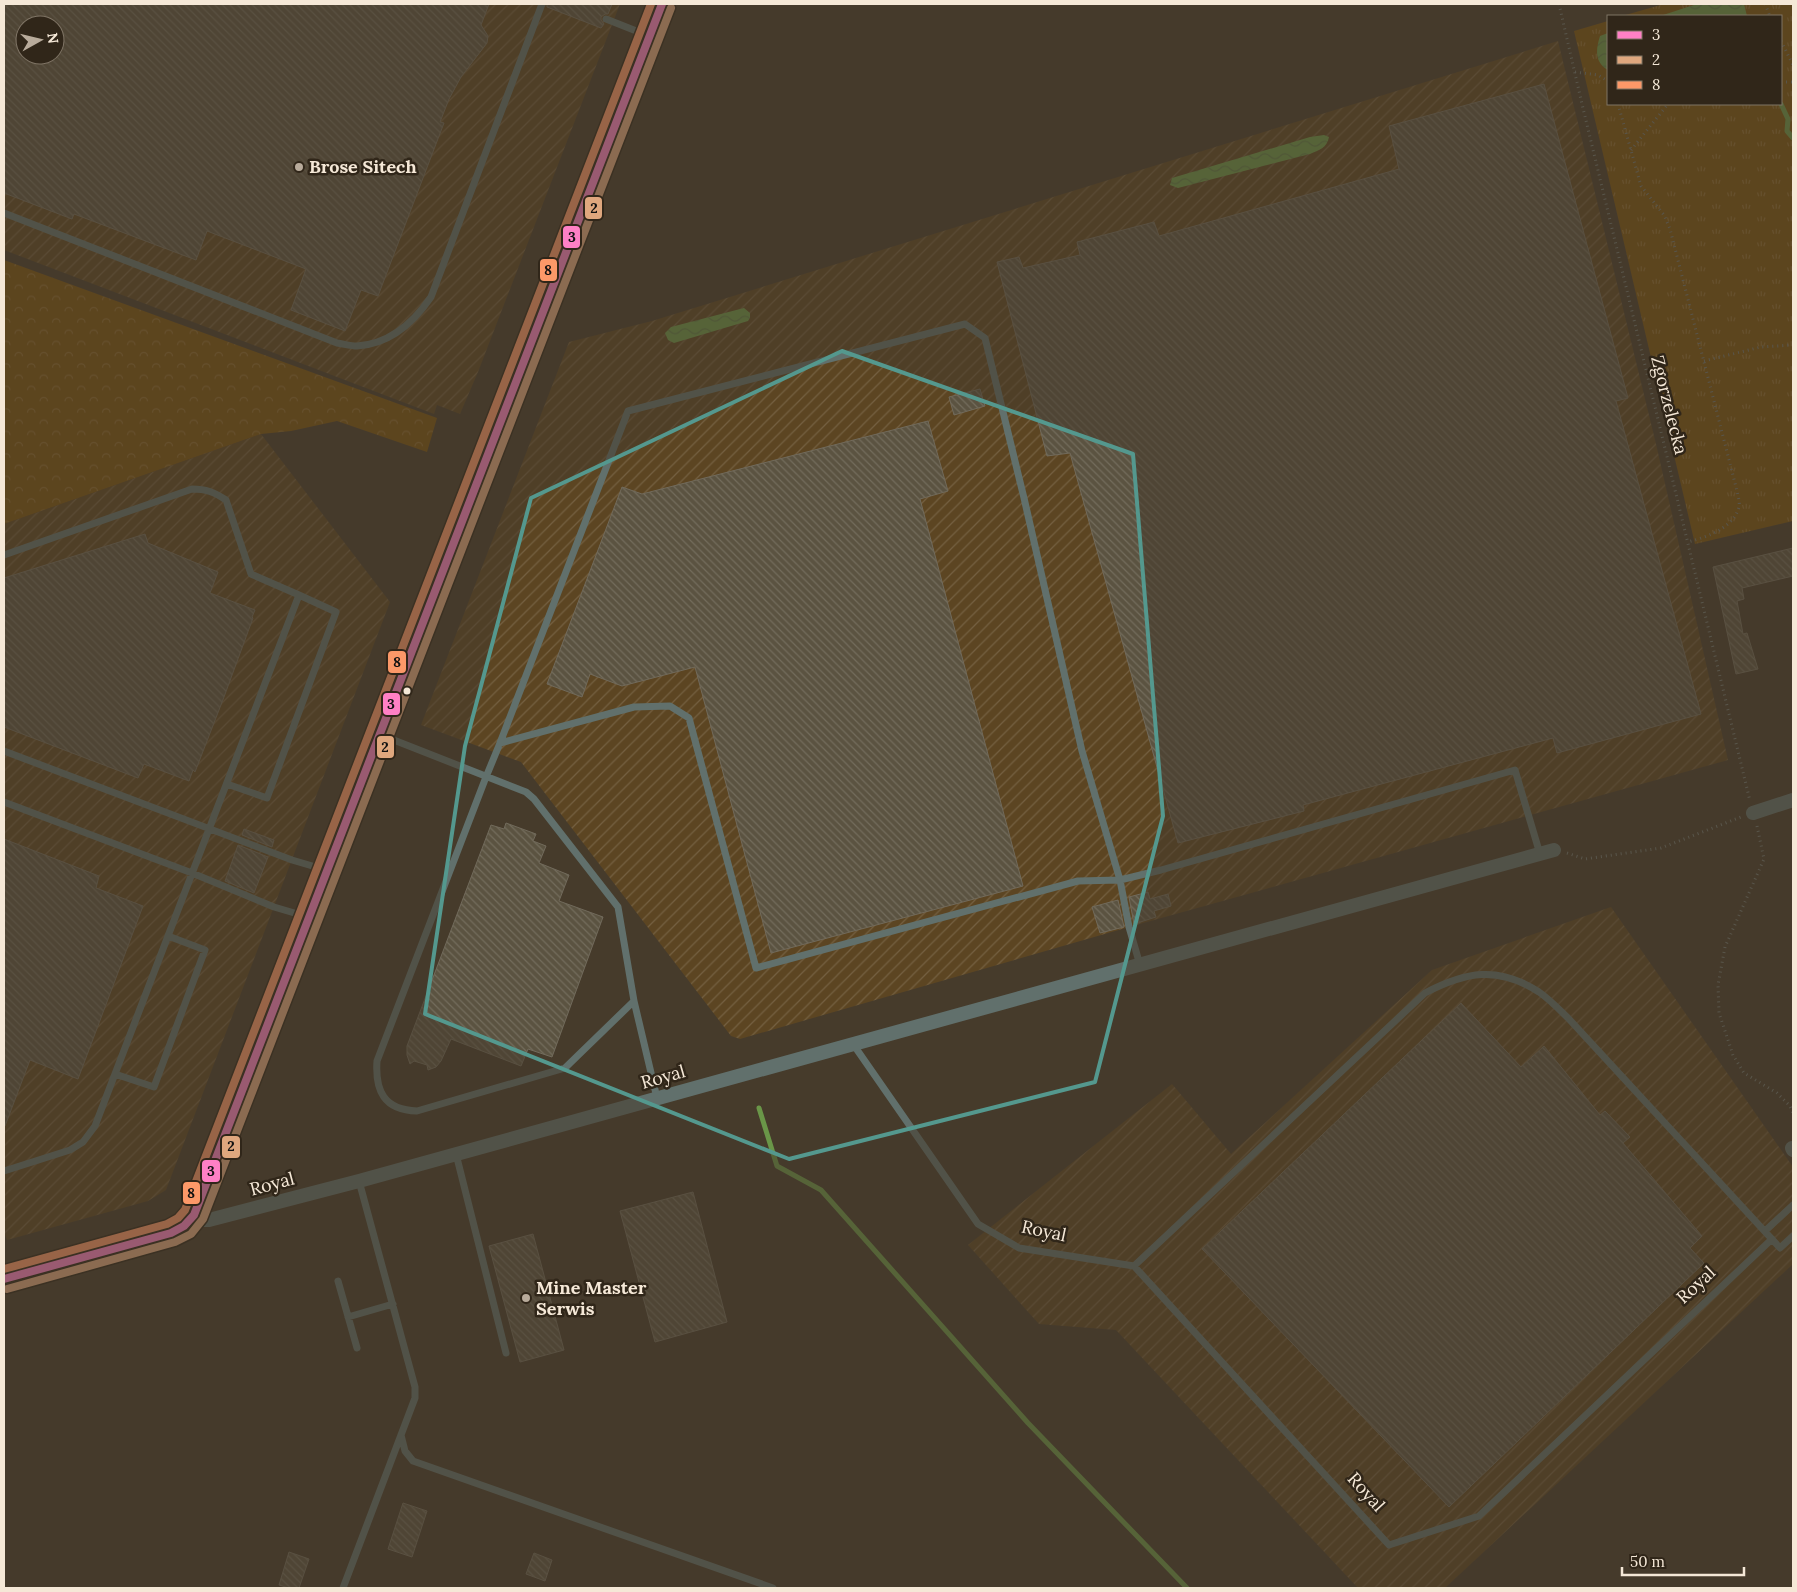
<svg xmlns="http://www.w3.org/2000/svg" width="1797" height="1592" viewBox="0 0 1797 1592" font-family="Lora,serif">
<style>
.industrial{fill:url(#industrial-furrows);fill-rule:evenodd}
.forest{fill:url(#forest-crowns)}
.park{fill:url(#park-tufts)}
.water{fill:url(#water-waves)}
.lines{fill:none;stroke-linecap:round;stroke-linejoin:round}
.stream{stroke:#6a9648;stroke-width:5}
.building{fill:url(#building-back-hatch);stroke:#716a5b;fill-rule:evenodd}
.path{stroke:#707671;stroke-width:3;stroke-dasharray:1 4;stroke-linecap:butt}
.service{stroke:#61706c;stroke-width:7}
.minor{stroke:#61706c;stroke-width:14}
.tertiary{stroke:#61706c;stroke-width:18}
.bus-1-casing{stroke:#302619;stroke-width:11}
.bus-2-casing{stroke:#302619;stroke-width:11}
.bus-3-casing{stroke:#302619;stroke-width:11}
.bus-1{stroke:#ff80c5;stroke-width:8}
.bus-2{stroke:#dfa77e;stroke-width:8}
.bus-3{stroke:#fc9868;stroke-width:8}
.marked{fill:none;stroke:#54988e;stroke-width:4;stroke-linejoin:round}
.poi-dot{fill:#b8ab9b;stroke:#302619;stroke-width:2}
.bus-dot{fill:#f5e8d7;stroke:#302619;stroke-width:2}
.labels{text-anchor:middle;stroke-width:5;stroke-linejoin:round;paint-order:stroke}
.poi-label{font-size:18px;font-weight:bold;fill:#f5e8d7;stroke:#302619;text-anchor:start}
.street-label{font-size:18px;fill:#f5e8d7;stroke:#302619}
.line-badge{stroke:#302619;stroke-width:2}
.pale-badge-label{font-size:14px;text-anchor:middle;font-weight:bold;fill:#111}
</style>
<defs>
<pattern id="industrial-furrows" width="10" height="10" patternUnits="userSpaceOnUse" patternTransform="scale(1.25)"><rect width="10" height="10" fill="#5c4522"/><path d="M-1 1l2-2M0 10L10 0M9 11l2-2" fill="none" stroke="#746041"/></pattern>
<pattern id="forest-crowns" width="20" height="18" patternUnits="userSpaceOnUse" patternTransform="scale(1.25)"><rect width="20" height="18" fill="#79520f"/><path d="M2 6a3 3 0 1 1 6 0M12 15a3 3 0 1 1 6 0" fill="none" stroke="#8d6b31"/></pattern>
<pattern id="park-tufts" width="24" height="20" patternUnits="userSpaceOnUse" patternTransform="scale(1.25)"><rect width="24" height="20" fill="#79520f"/><path d="M3 7l-1-3M5 7V3M7 7l1-3M15 17l-1-3M17 17v-4M19 17l1-3" fill="none" stroke="#8d6b31"/></pattern>
<pattern id="water-waves" width="16" height="10" patternUnits="userSpaceOnUse" patternTransform="scale(1.25)"><rect width="16" height="10" fill="#6a9648"/><path d="M0 5q4-4 8 0t8 0" fill="none" stroke="#5f7a45"/></pattern>
<pattern id="building-back-hatch" width="6" height="6" patternUnits="userSpaceOnUse" patternTransform="scale(1.25)"><rect width="6" height="6" fill="#5b5341"/><path d="M-1 5l2 2M0 0l6 6M5-1l2 2" fill="none" stroke="#736c5c"/></pattern>
</defs>
<rect width="100%" height="100%" fill="#463b2b"/>
<path class="industrial" d="M4 4H620L478 372 460 414 437 405 434 414 4 250ZM25 25H55V55H25Z
M1558 41 1656 444 1728 760 1129 927 740 1039 731 1036 521 762 421 725 569 342 652 321Z
M261 434 390 602 166 1190 148 1201 7 1240 4 1233V524Z
M1611 907 1793 1167V1264L1445 1588H1358L1116 1330 1039 1324 968 1245 1172 1084 1231 1154 1432 970Z"/>
<path class="forest" d="M4 260 437 418 427 452 337 421 291 431 261 434 4 524Z"/>
<path class="park" d="M1664 4H1793V521L1695 544 1574 31 1608 21V104H1781V16H1622Z"/>
<path class="water" d="M1697 4H1744L1747 16H1660Z
M1608 33V70C1594 62 1596 49 1600 36Z
M1324 135 1329 137C1327 148 1319 150 1310 154L1178 188 1170 185 1172 178 1310 137Z
M744 308 750 313V318L748 321 674 343 668 340 665 333 671 327Z"/>
<g class="lines">
<path class="stream" d="M1781 104 1788 119 1787 131 1793 138
M759 1108 777 1166 821 1190 1028 1423 1187 1588"/>
</g>
<path class="building" d="M4 4H489L481 25 488 36 487 43 461 77 449 99 440 122 444 123 378 296 361 290 345 331 291 310 306 269 207 231 196 260 74 214 72 219 4 193ZM25 25H55V55H25Z
M547 4H612L608 14H605L601 17V20L604 24 601 28 547 7Z
M1544 84 1628 398 1616 401 1701 714 1557 753 1553 738 1303 805 1304 811 1178 843 1070 453 1047 456 997 262 1019 257 1023 268 1080 255 1077 242 1154 222 1159 236 1399 169 1389 126Z
M980 389 985 406 954 415 949 397Z
M928 421 948 491 920 499 1023 886 771 953 695 667 622 686 590 674 582 697 547 684 622 487 642 494Z
M145 534 148 543 218 572 210 593 255 610 252 617 253 618 224 697 195 772 193 770 189 781 144 764 138 778 4 727V578Z
M1793 548V576L1742 588 1744 599 1737 601 1743 634 1747 633 1758 669 1736 674 1713 567Z
M506 823 536 834 533 841 546 846 539 863 569 875 559 901 603 917 552 1057 528 1049 521 1066 451 1039 441 1061 436 1067 428 1070 427 1065 414 1061 410 1064 407 1055V1046L491 825 504 829Z
M244 829 274 840 272 847 242 835Z
M4 839 99 876 96 888 143 906 78 1079 30 1060 5 1126H4Z
M238 845 268 857 254 893 225 881Z
M1148 892 1150 899 1168 894 1171 906 1154 911 1156 917 1134 924 1129 897Z
M1118 900 1124 927 1100 933 1092 907Z
M1461 1003 1521 1067 1544 1046 1600 1115 1605 1111 1630 1137 1623 1143 1702 1236 1690 1248 1704 1263 1449 1507 1202 1249Z
M693 1192 727 1322 655 1342 620 1211Z
M533 1234 564 1350 520 1362 489 1246Z
M403 1503 427 1511 412 1557 388 1549Z
M289 1552 309 1559 299 1588H289L279 1585Z
M534 1553 552 1560 545 1581 526 1574Z"/>
<g class="lines">
<path class="path" d="M1559 4 1582 104 1750 801
M1765 4 1770 16
M1781 41 1793 65
M1575 72 1598 75 1608 81
M1781 82H1793
M1618 104 1641 186 1664 215 1670 229 1737 491C1738 496 1740 502 1739 507 1733 529 1706 537 1688 542
M1631 150 1668 104
M1704 361 1761 347 1793 345
M1757 826 1764 859 1725 947 1718 985 1719 1013 1733 1055 1744 1073 1777 1093 1790 1106 1793 1113
M1567 853 1585 859 1661 848 1741 817"/>
<path class="service" d="M606 19 649 36
M4 213 337 343C344 344 351 346 357 346 390 344 414 322 431 297L542 4
M4 555 192 489C206 489 214 492 226 500L251 574 299 595 95 1126 83 1142 70 1150 4 1171
M381 735 526 792 534 799 618 907 634 1001 565 1068 417 1111C384 1110 375 1091 377 1061L486 777 500 743 628 411 965 324 985 338 1024 498 1082 751 1120 880 1078 881 756 968 689 718 670 706 634 707 500 743
M4 751 292 860 326 870
M227 784 267 798 336 612 299 595
M4 802 192 873 274 907 308 917
M1140 965 1129 927 1120 880 1161 870 1515 770 1540 854
M634 1001 657 1098
M853 1044 978 1224 1019 1248 1134 1266 1389 1545 1479 1516 1772 1239
M115 1074 154 1087 205 950 168 936
M456 1154 506 1353
M1765 1231 1793 1205
M1134 1266 1425 993C1465 972 1498 965 1539 992 1549 999 1559 1009 1568 1018L1780 1248 1793 1236
M338 1281 357 1348
M348 1317 393 1304
M401 1435 405 1451 413 1461 773 1588
M343 1588 415 1398V1387L359 1181"/>
<path class="minor" d="M1753 813 1793 800
M1792 1148 1793 1150
M194 1215 202 1220H209L359 1181 1554 850"/>
<path class="tertiary" d="M4 1279 171 1233 184 1226 194 1215 662 4"/>
<defs>
<path id="bus-1" d="M4 1279 171 1233 184 1226 194 1215 662 4"/>
<path id="bus-2" d="M7 1289 175 1242 191 1234 203 1219 671 8"/>
<path id="bus-3" d="M4 1269 167 1224 178 1218 185 1210 651 4"/>
</defs>
<use href="#bus-1" class="bus-1-casing"/>
<use href="#bus-2" class="bus-2-casing"/>
<use href="#bus-3" class="bus-3-casing"/>
<use href="#bus-1" class="bus-1"/>
<use href="#bus-2" class="bus-2"/>
<use href="#bus-3" class="bus-3"/>
</g>
<path d="M0 0H1797V1592H0ZM842 351 1133 454 1163 816 1095 1082 789 1159 425 1014 465 746 531 498Z" fill="#463b2b" fill-opacity=".55" fill-rule="evenodd"/>
<path class="marked" d="M842 351 1133 454 1163 816 1095 1082 789 1159 425 1014 465 746 531 498Z"/>
<g class="poi-dot">
<circle cx="299" cy="167" r="5"/>
<circle cx="526" cy="1298" r="5"/>
</g>
<circle class="bus-dot" cx="407" cy="691" r="4.5"/>
<g class="labels">
<g class="poi-label">
<text x="309" y="173">Brose Sitech</text>
<text x="536" y="1294">Mine Master<tspan x="536" dy="21">Serwis</tspan></text>
</g>
<g class="street-label">
<text transform="translate(1669 405) rotate(76)" y="6">Zgorzelecka</text>
<text transform="translate(663 1077) rotate(-16)" y="6">Royal</text>
<text transform="translate(272 1184) rotate(-15)" y="6">Royal</text>
<text transform="translate(1044 1231) rotate(12)" y="6">Royal</text>
<text transform="translate(1696 1285) rotate(-43)" y="6">Royal</text>
<text transform="translate(1366 1492) rotate(48)" y="6">Royal</text>
</g>
</g>
<g class="line-badge">
<rect x="584" y="196" width="19" height="24" rx="5" fill="#dfa77e"/>
<rect x="562" y="225" width="19" height="24" rx="5" fill="#ff80c5"/>
<rect x="539" y="258" width="19" height="24" rx="5" fill="#fc9868"/>
<rect x="387" y="650" width="20" height="24" rx="5" fill="#fc9868"/>
<rect x="382" y="692" width="19" height="24" rx="5" fill="#ff80c5"/>
<rect x="376" y="735" width="19" height="24" rx="5" fill="#dfa77e"/>
<rect x="221" y="1135" width="20" height="24" rx="5" fill="#dfa77e"/>
<rect x="201" y="1159" width="20" height="24" rx="5" fill="#ff80c5"/>
<rect x="182" y="1181" width="19" height="24" rx="5" fill="#fc9868"/>
</g>
<g class="pale-badge-label">
<text x="594" y="213">2</text>
<text x="572" y="242">3</text>
<text x="548" y="275">8</text>
<text x="397" y="667">8</text>
<text x="391" y="709">3</text>
<text x="385" y="752">2</text>
<text x="231" y="1151">2</text>
<text x="211" y="1176">3</text>
<text x="191" y="1198">8</text>
</g>
<rect width="1797" height="1592" fill="none" stroke="#f5e8d7" stroke-width="10"/>
<rect x="1607" y="15" width="175" height="90" fill="#302619" stroke="#7f7465"/>
<rect x="1617" y="31" width="25" height="8" fill="#ff80c5" stroke="#7f7465"/>
<text x="1652" y="40" font-size="15" fill="#f5e8d7">3</text>
<rect x="1617" y="56" width="25" height="8" fill="#dfa77e" stroke="#7f7465"/>
<text x="1652" y="65" font-size="15" fill="#f5e8d7">2</text>
<rect x="1617" y="81" width="25" height="8" fill="#fc9868" stroke="#7f7465"/>
<text x="1652" y="90" font-size="15" fill="#f5e8d7">8</text>
<g transform="translate(40 40) rotate(82)"><circle r="24" fill="#302619" stroke="#7f7465"/>
<path d="M0-4L9 19L0 12L-9 19Z" fill="#b8ab9b"/>
<text y="-8" font-size="14" font-weight="bold" text-anchor="middle" fill="#f5e8d7">N</text>
</g>
<path d="M1622 1567v8h122v-8" fill="none" stroke="#f5e8d7" stroke-width="2.5"/>
<text x="1630" y="1567" font-size="15" fill="#f5e8d7" stroke="#302619" stroke-width="4" paint-order="stroke">50 m</text>
</svg>
